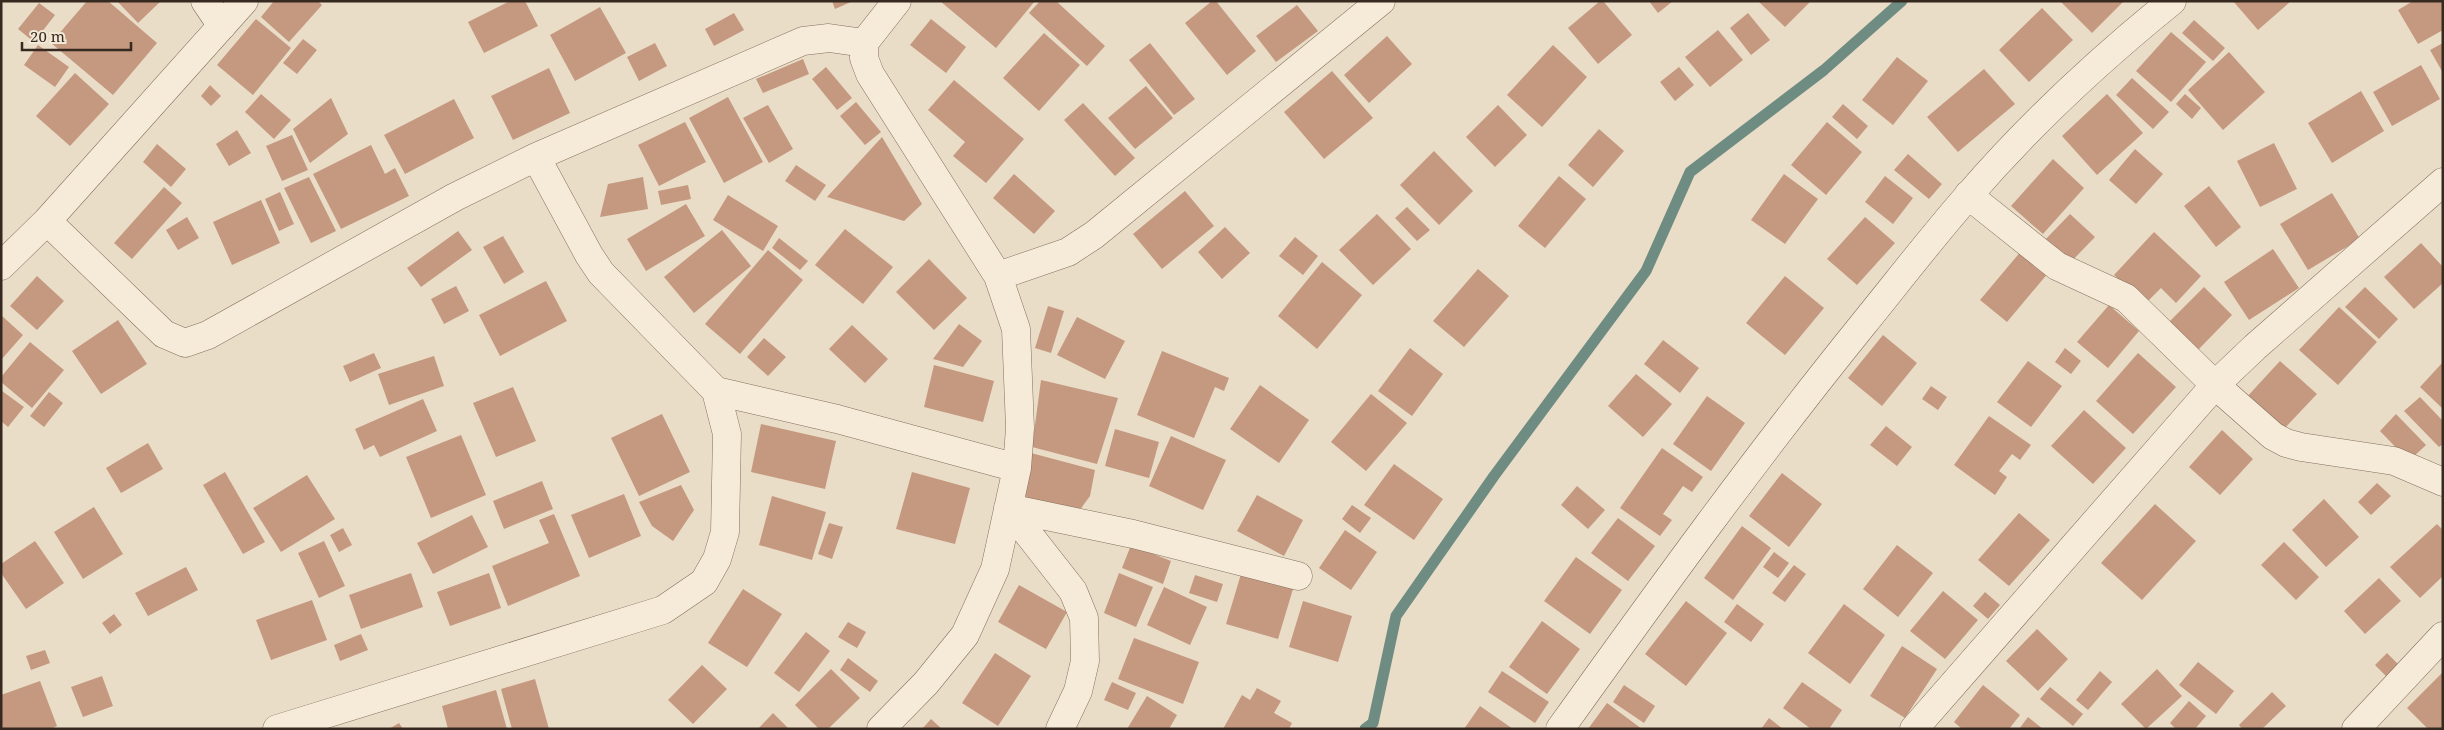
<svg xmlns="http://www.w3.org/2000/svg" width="2444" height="730" viewBox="0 0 2444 730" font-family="'Noto Serif',serif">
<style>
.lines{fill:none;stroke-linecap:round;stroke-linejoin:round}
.stream{stroke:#6f8c83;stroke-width:11}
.building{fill:#c59880}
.minor-casing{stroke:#846f5e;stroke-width:29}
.minor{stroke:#f6ebd9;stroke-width:28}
</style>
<rect width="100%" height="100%" fill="#eaddc7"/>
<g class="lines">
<path class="stream" d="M1365 729 1373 723 1396 616 1494 476 1646 271 1690 172 1824 70 1902 1"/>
</g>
<path class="building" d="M87 1H108L157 43 113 95 51 43Z
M117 1H161L138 23Z
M274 1H318L322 5 289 42 261 17Z
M510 1H525L538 26 484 53 468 22Z
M832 1H853L835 9Z
M940 1H1035L996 48Z
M1040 1H1056L1105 46 1087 66 1029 13Z
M1212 1H1216L1256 51 1227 75 1185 23Z
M1600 1H1603L1632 35 1598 64 1568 28Z
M1649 1H1673L1658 13Z
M1758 1H1811L1785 27Z
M2060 1H2124L2092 33Z
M2233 1H2291L2258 30Z
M2413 1H2443V30L2418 44 2398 10Z
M39 3 55 15 34 42 18 29Z
M1297 5 1318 31 1276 62 1256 36Z
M600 7 626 53 575 81 550 35Z
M2042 8 2073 40 2029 82 1999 50Z
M734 13 744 30 714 46 705 29Z
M1748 13 1770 40 1751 55 1730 28Z
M256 19 291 48 253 95 217 65Z
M931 19 966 47 946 73 910 45Z
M2194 20 2225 48 2213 61 2182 33Z
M1718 30 1743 60 1710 87 1685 57Z
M2171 32 2206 62 2171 102 2136 71Z
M1044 33 1080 65 1039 111 1003 78Z
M1387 36 1412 64 1369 103 1344 75Z
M303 39 317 50 297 74 283 63Z
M655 43 667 66 639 81 627 57Z
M1150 43 1195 99 1174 115 1129 60Z
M2443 43V73L2430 50Z
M38 45 69 67 55 87 24 65Z
M1553 45 1587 77 1542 127 1507 95Z
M2229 52 2265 92 2223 130 2188 90Z
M1897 57 1928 81 1893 125 1862 100Z
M803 59 809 74 763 93 756 79Z
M2421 65 2440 99 2392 126 2373 92Z
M826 67 852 98 837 110 812 79Z
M1679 67 1694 85 1675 101 1660 82Z
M549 68 570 113 513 140 491 96Z
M1984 69 2015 104 1958 152 1927 117Z
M1332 71 1373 118 1324 159 1284 112Z
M75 73 109 104 70 146 36 116Z
M2132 78 2169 112 2153 129 2116 95Z
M954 80 1024 139 986 183 953 156 965 142 928 110Z
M210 85 221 96 211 106 201 96Z
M1146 86 1173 118 1135 149 1108 118Z
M2361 91 2384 131 2332 163 2308 123Z
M261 94 291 120 274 139 245 112Z
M2107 94 2143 133 2097 175 2062 136Z
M2185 94 2201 108 2192 119 2176 104Z
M728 97 763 162 724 183 689 118Z
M331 98 348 134 310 163 293 129Z
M454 99 474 138 405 174 384 135Z
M856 102 881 132 865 145 840 116Z
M1083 103 1135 158 1115 176 1064 120Z
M1843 104 1868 126 1857 139 1832 117Z
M768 105 793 149 769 163 743 118Z
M1498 105 1527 135 1495 167 1466 137Z
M685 122 706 162 659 186 638 145Z
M1827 122 1862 152 1826 195 1791 165Z
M1599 129 1624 151 1593 187 1568 165Z
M237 130 251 153 229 166 216 144Z
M292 135 308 170 282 181 266 146Z
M882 137 922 204 904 221 827 197Z
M2274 143 2297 189 2260 207 2237 161Z
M157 144 186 169 171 187 143 162Z
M371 145 385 174 395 168 409 196 341 229 313 174Z
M2135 149 2163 174 2136 204 2109 180Z
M1434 151 1473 191 1439 225 1400 185Z
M1908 154 1942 184 1929 199 1894 170Z
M2053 159 2084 188 2043 234 2011 206Z
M796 165 826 185 815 201 785 181Z
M1014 174 1055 211 1034 234 993 198Z
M1784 174 1818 199 1785 244 1751 220Z
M1559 176 1586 199 1545 248 1518 226Z
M1885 176 1913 198 1893 224 1865 202Z
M309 177 336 231 311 243 284 188Z
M643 177 648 209 600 217 608 184Z
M688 185 691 199 661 205 658 191Z
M2209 186 2241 227 2216 247 2184 206Z
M164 187 182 203 132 259 114 243Z
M1185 191 1214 226 1162 269 1133 234Z
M280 192 294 224 279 231 265 199Z
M2332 193 2360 239 2308 270 2280 224Z
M728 195 778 226 763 251 713 220Z
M261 200 280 243 232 265 213 222Z
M686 204 705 236 646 271 627 239Z
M1407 207 1430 230 1417 241 1395 218Z
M1377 214 1411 249 1373 285 1339 250Z
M2070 214 2095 237 2067 266 2043 242Z
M187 217 199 238 178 250 166 230Z
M1865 217 1895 243 1857 285 1827 259Z
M1225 227 1250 253 1222 279 1198 252Z
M845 229 893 267 863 304 815 265Z
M722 230 751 266 694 313 664 277Z
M458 231 472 250 421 287 407 268Z
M2154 232 2201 276 2176 303 2161 288 2145 304 2114 275Z
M503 236 524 272 504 284 483 247Z
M1295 237 1318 256 1303 275 1279 256Z
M779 238 808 261 800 270 772 248Z
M2421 243 2443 267V283L2414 309 2384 277Z
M2273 249 2299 288 2249 320 2224 282Z
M768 250 803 280 740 354 705 324Z
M2022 250 2049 272 2007 322 1980 300Z
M929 259 967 298 934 330 896 292Z
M1322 262 1362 295 1317 349 1278 316Z
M1478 269 1509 296 1464 347 1433 321Z
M37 276 64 301 37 330 10 306Z
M1785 276 1824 308 1785 355 1746 323Z
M546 281 567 321 500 356 479 315Z
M456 286 469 311 444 324 431 299Z
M2204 287 2232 315 2197 351 2168 323Z
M2365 287 2398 319 2379 339 2345 307Z
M2109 305 2139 331 2108 368 2077 342Z
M1048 306 1064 311 1051 353 1035 348Z
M2339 307 2377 342 2338 385 2299 350Z
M1 315 23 335 1 360Z
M1077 317 1125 341 1105 379 1057 355Z
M118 320 147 364 101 394 72 351Z
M959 324 982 341 963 367 933 359Z
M852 325 888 359 865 383 829 349Z
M1883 335 1917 363 1882 406 1848 378Z
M764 338 786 357 768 376 747 357Z
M1663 340 1699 368 1680 393 1644 364Z
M30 342 64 370 32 408 1 382V377Z
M1410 348 1443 374 1412 416 1378 391Z
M2065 348 2081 361 2071 374 2055 362Z
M1162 351 1229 378 1224 391 1215 387 1194 438 1137 415Z
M374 353 381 368 350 382 343 366Z
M2138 353 2176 387 2133 434 2096 401Z
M434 356 444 386 389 405 378 374Z
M2028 361 2062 386 2031 427 1997 402Z
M2280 361 2317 394 2281 432 2245 399Z
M2443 362V409L2420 387Z
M934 365 994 381 983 422 924 407Z
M1636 374 1672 404 1643 437 1608 406Z
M1041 380 1118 398 1097 464 1032 447Z
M1260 385 1309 420 1279 463 1230 429Z
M1931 386 1947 397 1938 410 1922 399Z
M513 387 536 441 496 457 473 403Z
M2 391 24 407 8 427 1 421Z
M49 392 63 403 44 427 30 416Z
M1371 394 1407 423 1366 471 1331 442Z
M1707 396 1745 423 1711 471 1673 444Z
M2420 397 2443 421V444L2439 447 2404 411Z
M423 399 437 431 380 457 374 445 364 450 355 429Z
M2084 410 2126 448 2093 484 2051 446Z
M662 414 690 472 639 496 611 438Z
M2396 414 2426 445 2409 461 2380 431Z
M1989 416 2031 445 2020 460 2012 454 1999 471 2007 477 1995 495 1954 465Z
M761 424 836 441 825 489 751 472Z
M1886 426 1912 447 1897 466 1870 445Z
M1115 429 1159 442 1149 478 1105 466Z
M2222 430 2253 459 2220 495 2189 467Z
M461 435 486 495 431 518 406 457Z
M1171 436 1226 460 1203 510 1149 486Z
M148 443 163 469 121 493 106 468Z
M1662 448 1703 477 1692 492 1683 486 1663 514 1672 520 1660 536 1620 508Z
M1031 453 1095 470 1090 496 1079 511 1025 499Z
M1394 464 1443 499 1414 540 1364 505Z
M225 472 265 542 243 554 203 485Z
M912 472 970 488 955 544 896 529Z
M1782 473 1822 504 1789 547 1749 516Z
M307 475 335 519 281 552 253 508Z
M542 481 553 509 504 529 493 501Z
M2377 483 2391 496 2371 515 2358 502Z
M681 485 694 510 673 541 652 526 639 502Z
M1577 486 1605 510 1588 529 1561 505Z
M624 494 641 536 589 558 571 515Z
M1257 495 1303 520 1284 556 1237 531Z
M772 496 826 512 812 560 759 545Z
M2324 499 2359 537 2326 567 2292 530Z
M2155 504 2196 541 2142 600 2101 563Z
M1352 505 1371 518 1360 533 1342 519Z
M94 507 123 554 83 579 54 532Z
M2019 513 2050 540 2009 586 1978 560Z
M554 514 580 576 508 606 492 566 549 543 539 520Z
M472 515 488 547 433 574 417 543Z
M1618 518 1655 546 1628 581 1591 553Z
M829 523 843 527 832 559 818 554Z
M2437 524 2443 530V576L2420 598 2390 567Z
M1742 526 1771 548 1733 600 1704 578Z
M343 528 352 545 339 552 330 535Z
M1345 530 1377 552 1351 590 1319 568Z
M35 541 64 583 26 609 1 573V564Z
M324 541 345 586 319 598 298 553Z
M2284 542 2319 577 2296 600 2261 565Z
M1131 545 1171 561 1163 584 1122 568Z
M1897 545 1933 573 1898 617 1863 589Z
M1774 552 1789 563 1778 578 1763 567Z
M1576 557 1622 590 1590 634 1544 601Z
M1794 565 1806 574 1785 602 1772 593Z
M186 567 198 590 148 616 135 593Z
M411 573 423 607 361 629 349 595Z
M489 573 501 608 450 626 437 592Z
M1119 573 1153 587 1136 627 1104 613Z
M1241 574 1293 589 1278 639 1226 624Z
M1195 575 1223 584 1217 602 1189 593Z
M2379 578 2401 601 2365 634 2344 611Z
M1019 585 1067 612 1046 649 998 622Z
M1164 587 1207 607 1190 645 1147 625Z
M743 589 782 614 747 667 708 643Z
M1943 591 1978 620 1945 659 1910 631Z
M1985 592 2000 605 1988 619 1973 606Z
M312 600 327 640 271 660 256 620Z
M1303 601 1352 616 1338 662 1289 647Z
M1686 601 1727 633 1686 686 1645 654Z
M1737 604 1764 624 1751 642 1724 622Z
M1844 604 1885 635 1850 684 1808 653Z
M114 614 122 625 110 634 102 623Z
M1542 621 1580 649 1547 694 1509 667Z
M848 622 866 632 857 648 838 637Z
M2037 629 2068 659 2038 691 2006 661Z
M806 632 830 651 799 692 774 673Z
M361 634 368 650 340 661 334 645Z
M1134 638 1199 662 1183 704 1118 679Z
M1902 646 1937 669 1905 718 1870 696Z
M45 650 50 663 31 670 26 656Z
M995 653 1031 676 998 726 962 703Z
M2387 653 2398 664 2386 676 2375 665Z
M848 658 878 681 870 692 840 670Z
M2198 662 2234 691 2216 714 2179 685Z
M702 665 727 689 693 724 668 700Z
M831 669 860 698 828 729H819L795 705Z
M2157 669 2182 696 2146 729 2121 704Z
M1502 671 1549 702 1535 723 1488 692Z
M2100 671 2112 682 2088 710 2076 700Z
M2443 672V729H2428L2407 708Z
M102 676 113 706 83 717 71 687Z
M535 679 549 729H512L501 689Z
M40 681 57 726 50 729H1V695Z
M1112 682 1136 693 1128 710 1104 700Z
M1802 682 1842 710 1829 729H1811L1783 708Z
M1624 685 1655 706 1644 723 1613 702Z
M1983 685 2020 715 2009 729H1962L1954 722Z
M2050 687 2083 714 2073 726 2040 699Z
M1257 688 1281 701 1274 713 1292 723 1289 729H1223L1242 695 1250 700Z
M496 690 507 729H448L442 706Z
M2272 692 2286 706 2262 729H2242L2239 725Z
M1147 696 1177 715 1169 729H1127Z
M2189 701 2206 716 2195 729H2176L2170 723Z
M1607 703 1642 729H1588Z
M1480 706 1513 729H1464Z
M773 713 789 729H758Z
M2028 717 2043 729H2019Z
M1769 718 1783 729H1761Z
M931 719 942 729H922Z
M399 723 403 729H389Z"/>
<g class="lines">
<defs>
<path id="minor" d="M205 1 222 26
M1968 195 2057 266 2126 298 2215 385 2273 436 2286 443 2301 447 2394 461 2443 482
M47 221 244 1
M1 266 47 221 164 334 185 343 208 335 455 197 536 157 803 41 829 38 864 43
M998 276 1068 252 1094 235 1381 1
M716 391 837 419 1017 468
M1008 508 1133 534 1298 576
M1008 508 1073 591 1084 618 1085 661 1078 691 1060 729
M277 729 663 610 704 582 717 559 725 532 727 434 716 391 601 273 589 255 536 157
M881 729 926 683 965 635 995 569 1017 468 1020 428 1016 329 998 276 870 74 864 58V43L897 1
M1560 729C1659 591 1758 454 1865 322 1899 280 1932 237 1968 196 2029 125 2099 60 2172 1
M1914 729 2215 385 2255 347 2443 182
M2356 729 2443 636"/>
</defs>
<use href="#minor" class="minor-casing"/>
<use href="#minor" class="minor"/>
</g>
<rect width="2444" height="730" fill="none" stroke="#362920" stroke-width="5"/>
<path d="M22 42v8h109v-8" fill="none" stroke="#362920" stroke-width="2.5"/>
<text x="30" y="42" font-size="15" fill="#362920" stroke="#f2e8d5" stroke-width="4" paint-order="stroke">20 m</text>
</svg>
